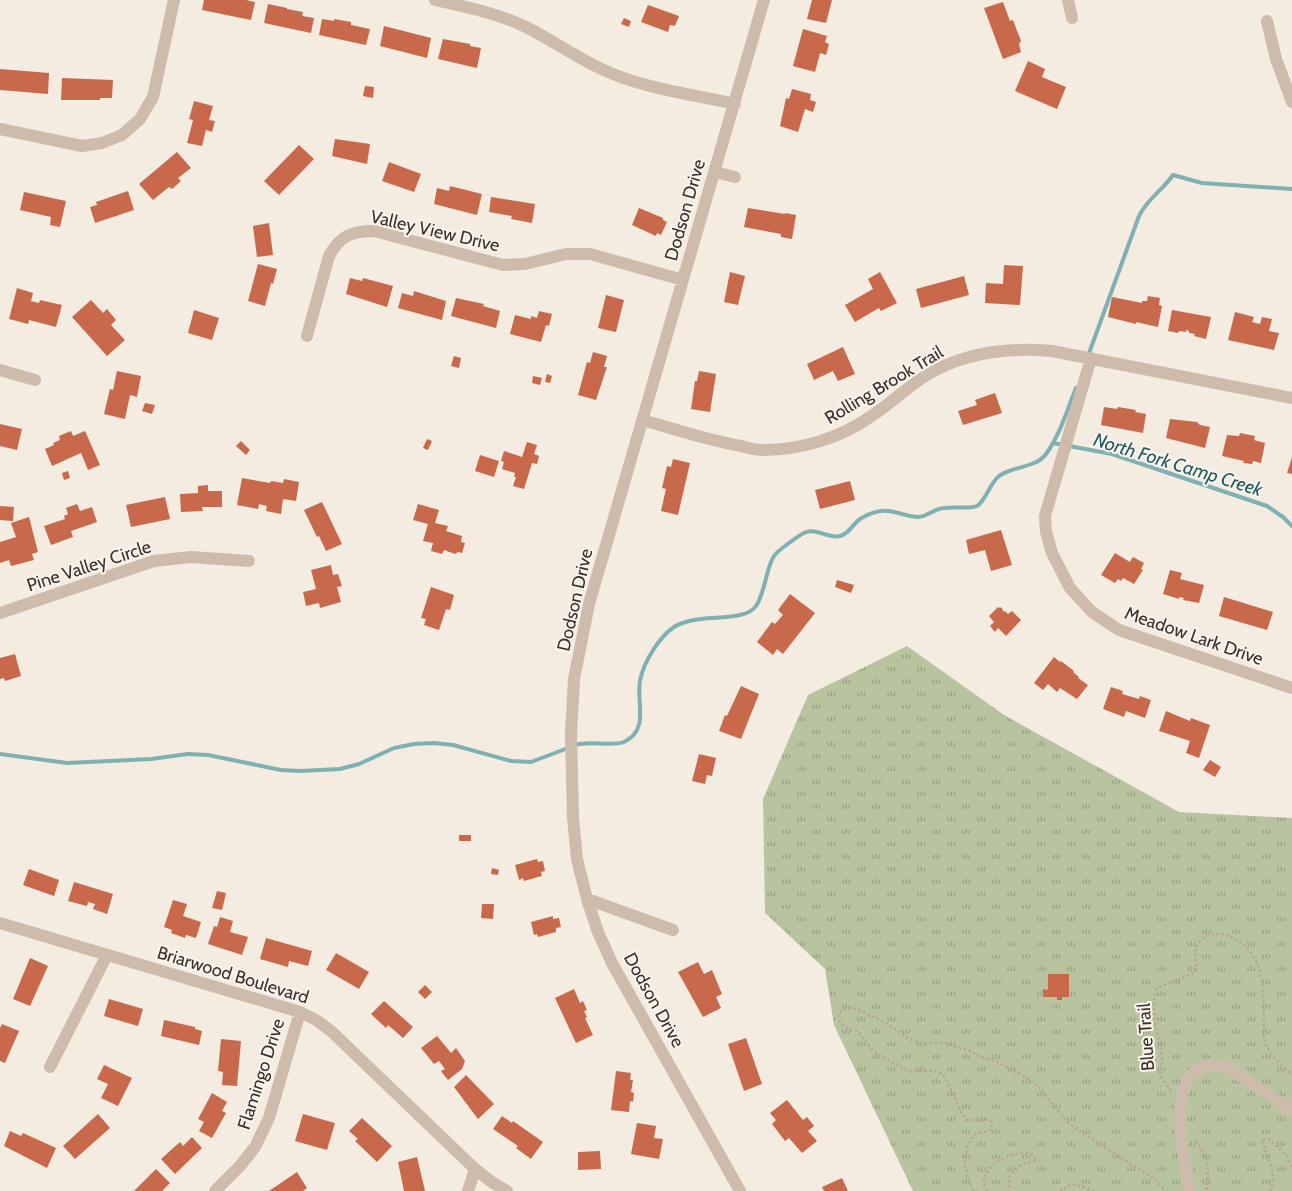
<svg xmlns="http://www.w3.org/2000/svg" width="1292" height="1191" viewBox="0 0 1292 1191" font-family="Cabin,sans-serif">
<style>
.grass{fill:url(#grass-tufts)}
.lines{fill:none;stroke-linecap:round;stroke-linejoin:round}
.stream{stroke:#7fb0b2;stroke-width:4}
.building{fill:#c8694b}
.path{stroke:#b9a596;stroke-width:2.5;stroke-dasharray:2.5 2.5;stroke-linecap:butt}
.minor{stroke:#cdbbac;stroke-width:12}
.labels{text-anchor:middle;stroke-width:4;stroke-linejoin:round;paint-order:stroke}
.street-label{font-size:18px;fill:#3b302b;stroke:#fbf5ee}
.water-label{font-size:19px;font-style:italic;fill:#1f5a5e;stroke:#fbf5ee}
</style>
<defs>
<pattern id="grass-tufts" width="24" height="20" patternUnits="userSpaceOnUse" patternTransform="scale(1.25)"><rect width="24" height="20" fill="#b8c4a0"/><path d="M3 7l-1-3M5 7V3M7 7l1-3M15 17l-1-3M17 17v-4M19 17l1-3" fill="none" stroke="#97a083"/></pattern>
</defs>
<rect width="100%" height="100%" fill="#f4ebe1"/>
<path class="grass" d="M907 646 1004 715 1179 812 1292 818V1191H913L834 1025 825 969 765 913 763 799 808 695Z"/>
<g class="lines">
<path class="stream" d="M1088 356 1139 216C1148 198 1162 191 1173 175L1202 183 1292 189
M1053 443 1112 454 1267 506 1283 517 1292 526
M575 745C588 740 612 747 624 742 650 730 636 702 640 681 643 663 659 637 674 627 696 612 744 624 756 606 765 593 766 568 774 556 777 551 798 536 804 533 816 527 828 539 840 536 849 534 853 524 860 519 866 515 874 512 881 511 893 509 906 517 918 517 926 517 932 511 939 509 951 505 967 510 977 506 985 502 990 483 999 476 1013 466 1036 468 1046 454 1060 435 1067 410 1076 388
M0 754 67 763 151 759 188 754 208 755 281 770 300 771 340 769 359 764 394 748 414 744 434 743 453 745 511 761 531 762 568 748"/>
</g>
<path class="building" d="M204 0H246L255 2 251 20 202 10Z
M812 0H832L826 23 807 19Z
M1003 2 1010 21 1013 20 1021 41 1019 44 1021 52 1003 59 984 8Z
M268 4 287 8V9L303 12 302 16 314 18 311 33 264 23Z
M648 5 679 16 675 26 670 25 668 32 641 22Z
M624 18 631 21 629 27 621 24Z
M322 19 334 21V19L351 22V25L370 29 366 45 319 35Z
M384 26 431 38 427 58 380 46Z
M803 29 827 36 825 42 829 44 826 55 820 53 815 72 793 66Z
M443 39 470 44V46L481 48 477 68 438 59Z
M1028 61 1045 69 1042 77 1066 87 1057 109 1015 91Z
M0 69 49 73 48 94 0 90Z
M62 78 113 80 112 98H100V100H61Z
M365 86 374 87 373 98 363 96Z
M792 89 811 94 810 100 816 102 813 112 805 109 798 132 780 126 786 98 789 99Z
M194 101 213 106 209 120 215 121 212 132 206 130 202 146 187 143 193 120 189 119Z
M335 139 370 144 367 164 332 156Z
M299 145 314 159 279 195 264 181Z
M177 152 191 168 178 178 181 181 172 189 169 187 153 200 139 184Z
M389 162 421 174 414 192 382 181Z
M450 186 482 194 477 215 434 204 437 188 449 191Z
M128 191 134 210 95 223 90 207 97 205 96 202Z
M24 192 66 201 60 227 50 225 51 217 20 210Z
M491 197 535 204 532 223 511 219 512 216 489 212Z
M639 208 663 218V220L667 222 661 235 657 233 656 236 632 225Z
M748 208 785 214V213L796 215 792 239 781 237V234L744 227Z
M269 223 273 255 257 257 253 226Z
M258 264 277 269 273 284 271 283 265 306 248 301Z
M1004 265 1023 266 1020 305 985 303 986 283 1003 284Z
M730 272 745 276 738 305 724 302Z
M880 272 897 303 881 311 879 308 855 322 845 305 873 289 868 279Z
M964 276 969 295 921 308 916 289Z
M350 278 362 281 363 278 393 286 387 307 346 294Z
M17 288 33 293 31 301 39 303 40 300 62 305 56 327 29 320 28 324 9 319Z
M414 291 446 301 442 320 398 308 402 293 413 296Z
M606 295 624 300 616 332 598 328Z
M1148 296 1160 298 1159 305 1162 306 1158 327 1136 322V324L1108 317 1112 297 1142 303V301H1147Z
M456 298 484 304 483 306 500 311 496 328 451 316Z
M91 300 103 313 107 309 116 320 111 325 125 340 107 356 72 317Z
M194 310 219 318 212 340 188 333Z
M1172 310 1211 317 1206 339 1194 336 1195 334 1189 333V331L1186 330V332L1179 331 1178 333 1168 331Z
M539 311 552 314 549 326 546 325 541 342 510 334 515 315 531 319V316L537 318Z
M1235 312 1254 317 1252 322 1260 324 1262 317 1272 319 1269 331 1279 333 1274 350 1228 340Z
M843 347 855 374 838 381 833 371 814 380 807 364Z
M593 352 607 356 604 367H607L596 400 578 395 587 362 590 363Z
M454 356 461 358 459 368 451 366Z
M117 371 141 376 137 397 130 395 125 419 104 414 110 389 113 390Z
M699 371 716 374 710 412 691 409 695 381H697Z
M547 374 552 376 550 383 545 382Z
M533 376 542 378 540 385 532 383Z
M995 393 1002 413 963 425 958 411 977 405 975 400Z
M145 403 155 405 152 414 142 411Z
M1104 407 1117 409 1118 407 1136 410 1135 412 1146 414 1143 433 1101 425Z
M1170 419 1197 422 1200 425 1210 427 1205 448 1166 438Z
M0 424 22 429 17 450 0 446Z
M71 431 73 436 85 431 100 465 88 470 81 453 52 466 45 449 54 445 53 443 60 440 59 436Z
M1240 433 1255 436 1254 440 1265 443 1261 463 1253 461 1252 464 1243 463 1244 461 1222 456 1227 435 1239 436Z
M427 439 432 441 428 450 423 448Z
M241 441 250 450 246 455 236 446Z
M527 442 537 445 534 454 539 456 537 464 532 463 524 489 513 486 516 477H514L515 473 502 469 504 462 501 461 504 451 522 457Z
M480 455 499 461 494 477 475 471Z
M1292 457V474L1287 473Z
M673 459 690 463 678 515 661 511 666 489 662 488 667 466 671 467Z
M68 471 70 478 64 480 62 473Z
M242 478 270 483 271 481 283 483 284 479 299 482 296 501 283 499 281 514 266 511 267 506 259 504 258 509 237 505Z
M850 481 855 500 820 509 815 490Z
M208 485V491H222V507H202L203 511 181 512 180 494 198 493V486Z
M165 497 170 519 131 527 126 505Z
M322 502 342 544 326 551 319 536 317 537 304 510Z
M77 504 80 511 92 507 97 522 71 531 73 537 51 545 44 526 65 519 64 516 68 514 66 508Z
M418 504 439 510 435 523 448 526 446 531 462 536 461 542 465 543 462 553 458 552 455 554 444 550 442 554 431 551 433 543 423 541 428 524 413 520Z
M0 506 14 507 13 521 0 520Z
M29 517 38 552 32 554 34 560 11 566 9 560 0 563V542L16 537 11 523Z
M1001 530 1012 565 991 571 985 550 969 554 966 540Z
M1115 553 1130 562 1133 557 1144 563 1141 569 1143 570 1134 584 1123 578 1121 581 1118 579 1115 583 1101 575Z
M331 565 333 575 338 574 342 586 337 587 341 602 320 608 319 603 306 606 303 592 316 589 311 570Z
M1170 570 1182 573 1180 579 1204 585 1199 603 1183 600 1184 598 1179 597V599L1163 594Z
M837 580 854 585 851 593 835 587Z
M431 587 454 595 450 610 446 609 439 630 424 625 426 619 421 618Z
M790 594 815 613 783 654 777 649 773 655 757 642 772 622 775 624 783 615 778 610Z
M1224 597 1273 612 1267 630 1219 616Z
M998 607 1000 608 1001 607 1004 612 1005 611 1008 614 1012 611 1021 620 1006 636 998 628 995 632 990 626 994 622 989 616Z
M15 654 21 676 5 681 4 678 0 679V658Z
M1054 657 1060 662 1061 661 1074 671 1073 672 1079 677 1078 678 1088 685 1077 699 1060 688 1057 692 1048 684 1043 690 1034 683Z
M741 686 759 694 741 739 719 731 725 715 727 716Z
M1111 687 1123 691 1122 694 1139 699 1140 696 1151 700 1145 718 1126 711 1124 717 1103 709Z
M1166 711 1190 721 1191 718 1210 725 1199 758 1186 753 1190 741 1159 731Z
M699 754 716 758 712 776 707 775 705 784 692 781Z
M1210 760 1221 767 1215 777 1203 770Z
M459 835H471V841H459Z
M537 859 538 862 543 861 545 871 541 872 542 876 524 881 523 878 519 880 515 865Z
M492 868 499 870 498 875 491 874Z
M29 869 59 880 54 896 23 885Z
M74 882 113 894 107 914 93 909 95 904 88 902 87 906 68 901Z
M217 891 226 893 222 910 212 908Z
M173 900 187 904 183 916 201 922 196 938 186 935 185 938 171 933 172 930 164 927Z
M482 904H494L493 919 481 918Z
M553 916V919L559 918 561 927 556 928V932L538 937 537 934 534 935 531 922Z
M220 917 233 921 230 932 248 937 242 955 208 944 214 926 217 927Z
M266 938 312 951 308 966 289 961 288 967 260 959Z
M336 953 369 972 359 989 326 970Z
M30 958 48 966 30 1006 13 999Z
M698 962 704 974 712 970 722 994 716 997 721 1008 703 1017 678 972Z
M1048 974H1069V997H1062V1000H1057V997H1043V989L1048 990Z
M425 985 432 992 425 999 418 992Z
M574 989 580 1003 583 1001 587 1010 584 1011 587 1017 585 1018 593 1035 576 1043 555 998Z
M109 999 143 1009 138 1026 104 1016Z
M384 1001 413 1027 403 1038 388 1025 386 1028 371 1014Z
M164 1020 195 1027V1029L202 1031 199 1045 161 1036Z
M2 1024 19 1031 5 1063 0 1061V1028Z
M437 1036 451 1053 456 1048 465 1061 462 1069 448 1080 441 1071 445 1069 439 1061 434 1064 421 1048Z
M746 1038 762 1084 744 1091 728 1044Z
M221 1039 241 1041 237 1086 222 1085 223 1072 218 1071Z
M104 1065 132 1078 118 1106 101 1098 108 1084 97 1079Z
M616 1071 631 1073 630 1080H633L631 1092 634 1093 633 1102 630 1101 629 1112 611 1110Z
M466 1075 494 1104 478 1119 454 1087Z
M212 1093 227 1102 222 1111 226 1113 212 1138 199 1131 204 1122 198 1119Z
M787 1100 803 1120 807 1117 814 1126 808 1131 817 1141 802 1153 789 1138 785 1141 772 1124 776 1120 770 1113Z
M98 1114 110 1128 75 1159 63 1146Z
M303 1114 335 1123 327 1150 295 1141Z
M502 1116 512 1123 513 1121 543 1142 531 1159 516 1148 518 1146 493 1129Z
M362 1118 392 1146 377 1162 355 1141 358 1139 349 1131Z
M637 1123 656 1126 654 1138 663 1139 659 1159 631 1154Z
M10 1131 21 1136 23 1133 56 1148 47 1168 4 1146Z
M192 1137 202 1148 175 1174 161 1159 180 1142 183 1146Z
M600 1151 601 1169 578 1170V1152Z
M417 1157 425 1191H404L398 1162Z
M156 1169 170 1183 162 1191H134Z
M297 1172 307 1188 303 1191H269Z
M842 1178 848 1191H824L822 1187Z"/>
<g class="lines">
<path class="path" d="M1171 1091 1160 1075C1160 1068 1163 1061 1162 1055 1158 1032 1149 1012 1157 988L1196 972C1197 958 1190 948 1204 938 1212 932 1221 933 1229 936 1266 951 1263 989 1264 1023 1264 1029 1263 1036 1265 1042 1269 1055 1283 1065 1292 1075
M1195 1141C1211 1160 1208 1167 1207 1191
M974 1191C963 1170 961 1153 975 1134L991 1130 992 1123 990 1120H966L962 1114 956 1100 943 1074 935 1071H908L891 1062 873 1051 858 1031 848 1029 840 1022 839 1015 842 1010 848 1008 857 1009 886 1023 909 1039 919 1043H946L970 1051 981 1057 996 1061 1025 1077 1039 1087 1068 1123 1154 1179 1166 1191
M987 1191 983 1183C985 1176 987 1170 993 1165 1003 1156 1021 1150 1034 1155L1036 1160 1019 1166 1009 1177V1191
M1060 1191 1071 1184 1082 1186 1094 1191
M1270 1191C1279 1173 1265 1157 1262 1139H1269L1287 1156 1292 1168"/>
<path class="minor" d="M435 0C466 7 497 13 526 27 556 42 582 62 613 74 649 89 696 95 735 104
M1068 0 1072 18
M1267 21 1276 59 1292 102
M0 129 82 146 102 143 122 135 140 119 153 97 174 0
M715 172 735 177
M307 336 329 256C340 236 351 231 374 231L503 265 525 264 566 254H590L683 280
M1091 358 1045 516 1046 532 1052 553 1070 588 1092 612 1119 630 1292 688
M0 370 35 380
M642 420C675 429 707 440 741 446 748 448 756 450 763 450 801 450 840 438 870 417 889 405 906 388 925 376 964 352 1008 347 1052 351L1292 398
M0 613 154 561 191 557 249 561
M587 899 673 930
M0 923 300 1012 316 1020 331 1031 475 1169 493 1183 507 1191
M50 1067 107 955
M215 1191 240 1166 255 1147 269 1118 300 1012
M468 1191 475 1169
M740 1191 612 963 598 932 587 899 577 859 573 818 571 734 574 679 589 604 764 0
M1189 1191C1186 1159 1166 1092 1198 1069 1207 1063 1221 1064 1231 1069 1238 1073 1244 1078 1250 1082 1264 1092 1278 1101 1292 1110"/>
</g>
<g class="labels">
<g class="street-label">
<text transform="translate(685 210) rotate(-74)" y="6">Dodson Drive</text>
<text transform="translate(435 231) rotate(13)" y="6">Valley View Drive</text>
<text transform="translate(884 385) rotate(-31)" y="6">Rolling Brook Trail</text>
<text transform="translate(89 566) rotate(-18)" y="6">Pine Valley Circle</text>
<text transform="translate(575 600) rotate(-77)" y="6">Dodson Drive</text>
<text transform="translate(1194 636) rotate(19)" y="6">Meadow Lark Drive</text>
<text transform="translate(233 975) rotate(17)" y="6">Briarwood Boulevard</text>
<text transform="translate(654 1000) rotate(61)" y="6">Dodson Drive</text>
<text transform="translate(1146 1037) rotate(-94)" y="6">Blue Trail</text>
<text transform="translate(261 1074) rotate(-72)" y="6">Flamingo Drive</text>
</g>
<g class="water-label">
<text transform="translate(1178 464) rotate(17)" y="7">North Fork Camp Creek</text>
</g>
</g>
</svg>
